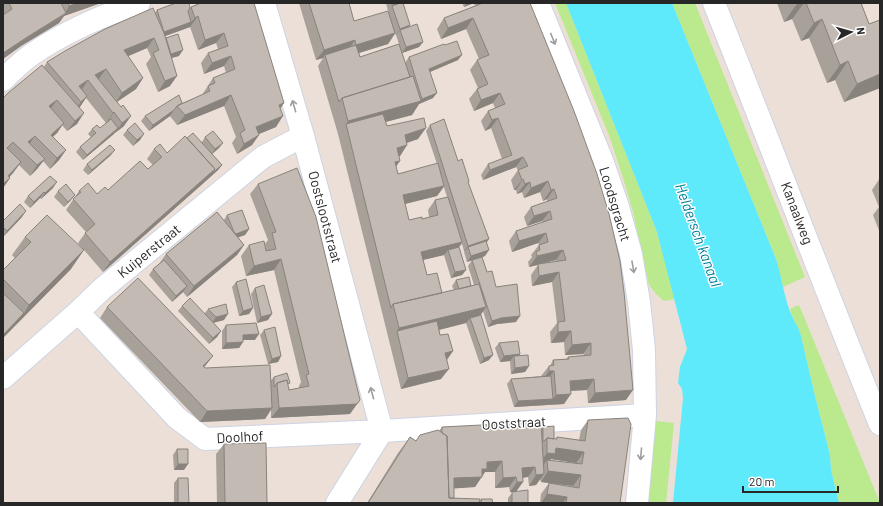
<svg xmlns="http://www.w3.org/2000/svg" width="883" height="506" viewBox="0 0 883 506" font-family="Barlow,sans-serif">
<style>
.green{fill:#bbe98d}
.water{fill:#5eeafa}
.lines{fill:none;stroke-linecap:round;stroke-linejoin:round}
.street-casing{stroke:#ccd4e3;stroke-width:24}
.secondary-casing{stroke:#ccd4e3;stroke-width:24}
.street{stroke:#fff;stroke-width:22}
.secondary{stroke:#fff;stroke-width:22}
.wall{fill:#a8a19a;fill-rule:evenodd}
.shaded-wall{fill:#88837d}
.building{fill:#c3bbb3;stroke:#88837d}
.oneway{stroke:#9e9e9e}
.labels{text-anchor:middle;stroke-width:3;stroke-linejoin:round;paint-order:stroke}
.street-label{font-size:14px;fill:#272727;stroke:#fff}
.water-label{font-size:15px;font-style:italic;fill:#017f9c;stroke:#fff}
</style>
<rect width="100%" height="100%" fill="#ecdfd7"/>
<path class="green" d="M555 3H566L657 232 675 299 664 301 657 295 649 285 633 212 623 178 610 138Z
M672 3H695L805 277 783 287 776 259Z
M798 305 800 307 880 503H839L831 470 830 455 815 396 801 336C798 326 792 319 790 309Z
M656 421 674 423 666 503H645Z"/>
<path class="water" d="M566 3H672L776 259C782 278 784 298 792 316 795 323 799 328 801 336L815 396 830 455 831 470 839 503H673L683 398 682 389 678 383 680 367 687 349 657 232Z"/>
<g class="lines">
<defs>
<path id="street" d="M264 3 303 136 382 431
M538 3 603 163 618 207 631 254 639 302 644 350 645 415 637 503
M3 80C12 71 21 62 31 55 64 32 101 16 139 3
M78 312 177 418 205 439 382 431 645 415
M3 378 78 312 102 289 263 157 303 136
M337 503 382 431"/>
<path id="secondary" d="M714 3C770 143 823 284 880 424"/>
</defs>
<use href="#street" class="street-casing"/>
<use href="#secondary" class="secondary-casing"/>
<use href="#street" class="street"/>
<use href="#secondary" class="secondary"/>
</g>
<path class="wall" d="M3 3H101L64 16 59 23 21 46 3 59Z
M201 3 284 103 280 109 276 127 259 134 252 145 237 154 232 143 236 137 224 106 177 125 170 116 149 131 141 121 145 116 182 103 202 95 213 78 226 73 224 66 204 74 201 63 208 53 218 49 216 43 198 50 190 27 165 36 166 38 179 56 172 58 170 86 158 92 146 64 151 57 147 48 128 56 143 78 136 89 117 102 124 126 115 133V132L83 160 76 152 80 147 91 137 88 134 92 129 100 128 106 123 86 98 79 108 77 124 67 131 62 125 57 133 53 137 66 150 59 160 50 169 43 161 37 169 30 176 19 165 13 173 9 177 10 178 3 188V98L44 67 47 62 155 13 157 10 190 8 191 7Z
M299 3H349L354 21 389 12V11H388L386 3H404L403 4 408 27 423 42 419 47 402 53 405 63 409 57 445 45 458 60 430 72 433 98 419 104 412 115 385 122 387 126 418 139 407 143V145L400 156H399L396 166 398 174 437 164 426 131 430 125 458 161 468 183 486 243 485 256 482 257 487 272 516 322 497 324 488 327 483 311 481 315 489 360 480 364 466 323 439 330 440 335 453 351 447 360 441 379 401 389 338 134 318 66 323 58 316 60ZM395 34 396 35 397 34 396 35 399 44 360 57 359 53 388 44ZM444 187 447 197 435 200 428 210 429 217 422 219 409 220 405 204 437 196ZM462 244 464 251H465L464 252 467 262 472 260 468 266 474 285 471 286 456 280 452 286 454 290 442 293 427 275 423 260 444 255 451 278 462 275 466 270 459 247Z
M462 3H530L626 400 588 403 587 390 571 391 564 404 514 407 507 384 511 379 541 376 549 366H550L553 360 566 359 568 357 584 355 583 354 565 355 564 342 551 343 550 332 557 323 552 282 532 286 531 275 538 265 529 267 528 262 532 257 531 255 539 245 538 243 512 252 509 241 516 231 543 222 542 221 527 226 524 217 531 207 547 202V199L543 201 540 192 524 198 522 192 517 194 516 190H514L511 180 518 170 516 167 483 180 481 175 488 164 502 159 491 128 485 131 481 121 488 111 495 108 493 103 474 111 469 99 477 89 478 88 470 70 477 60 479 59 466 29 441 39 437 29 444 18 475 6 474 3 464 7ZM556 260V261L539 264Z
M777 3H861L869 24 880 20V88L844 102 835 80 827 83 809 38 801 41 792 19 784 22Z
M127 130 140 140 133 146 123 135Z
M205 137 219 148 212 154 222 165 218 170 103 272 78 243 86 232 66 210 79 191 97 194 108 190 148 169 153 165 147 159 154 149 167 153 187 138 202 142Z
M111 155 88 175 83 170 87 164Z
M880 178V233L873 215 879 207 872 190Z
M258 184 350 414 271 418V410L265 419 200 422 100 318 107 307 213 356 204 367 205 368 271 380 274 377 288 385 289 390 299 388V386L301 382 274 270 246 276 241 256 249 245 266 251 265 244 268 240 250 194Z
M53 188 41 199 40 198 30 208 24 202 28 196Z
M58 191 71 200 64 207 54 197Z
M227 215 249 229 245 235 238 237 244 245 237 255 187 297 183 292 172 302 149 275 153 269 159 264 166 254 224 220Z
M22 217 3 237V221Z
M25 237 71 269 3 338V270L15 258 12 255Z
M236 282 253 308 249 314 239 316 232 287Z
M255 288 268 320 257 323 251 294Z
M182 306 204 314 208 309 224 320 213 323 221 331 217 337 209 344 178 311Z
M226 325 255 340H243V342L239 348 222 349V331Z
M264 330 281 356 278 362 268 364 260 335Z
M499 343 520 354 519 356 529 366 525 372 511 374 510 362V361L500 362 495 348Z
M588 420 620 503H540L541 494 549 483 573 487V486L541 482 540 479 536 485 529 486 528 477 523 478 516 492 528 503H508V498L513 492H510L509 487 495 488V472H485L475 487 454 488V498L480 501 481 499 493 503H367L398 453 410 437 416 441 420 435 439 431 442 427 541 429 543 427 554 439H556L557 437 579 440 581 430ZM551 459 576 463V464L550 460Z
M224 444 267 503H217L216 454Z
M177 449 184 470H174L173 455Z
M178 478 189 503H174V483Z"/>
<path class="shaded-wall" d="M79 3H101L64 16 59 23 21 46 3 59V53L29 36 64 15 69 6Z
M467 3H474L464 7Z
M799 3H804L792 19 784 22 797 4Z
M198 16 190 27 160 38 164 32 191 22 195 18Z
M473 18 466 29 441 39 448 28Z
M822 19 809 38 801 41 814 23Z
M410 25 406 31 400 30 397 34 396 35 400 29Z
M224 33 216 43 198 50 205 40Z
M395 33 388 44 349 56 356 45Z
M154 38 147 48 117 61 124 50Z
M355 40 348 50 325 55 323 58 316 60 324 50Z
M423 42 419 47 402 53 406 47Z
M183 50 179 56 167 59 171 54Z
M462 55 458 60 425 74 429 69Z
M231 56 224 66 204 74 212 63Z
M848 61 835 80 827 83 840 65Z
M106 69 98 80 95 75Z
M880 74V88L844 102 857 84Z
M177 76 170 86 158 92 165 81Z
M143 78 136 89 115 103 122 93Z
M88 80 81 91 79 86Z
M437 93 433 98 419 104 412 115 348 132 346 124 348 121 420 101 422 99Z
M500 93 493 103 474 111 481 100Z
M231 95 224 106 177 125 185 115Z
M87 96 80 107 73 112 81 102Z
M57 100 49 111V106Z
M284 103 277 113 279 105Z
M174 110 170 116 149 131 153 125Z
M114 112 107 123H106L113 113Z
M84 113 77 124 67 131 75 121Z
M131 116 124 126 115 133 122 123Z
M283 116 276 127 249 138 256 127Z
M498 118 491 128 485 131 492 120Z
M64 123 57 133 43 145 51 135Z
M118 128 114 134 83 160 87 155Z
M426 128 418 139 397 146 405 135Z
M144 134 140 140 133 146 137 140Z
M259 135 252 145 237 154 244 144Z
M35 136 28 146V142Z
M223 143 219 148 211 155 215 149Z
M407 145 400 156 390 158 397 148Z
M66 150 59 160 50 169 57 158Z
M115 150 111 155 88 175 92 170Z
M523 157 516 167 483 180 490 170Z
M45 159 37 169 30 176 37 165Z
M400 161 393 171 395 162Z
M21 162 13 173 3 184 8 176Z
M222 165 218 170 207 180 103 272 110 262 215 169Z
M10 178 3 188V184Z
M523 179 516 190H514L522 180Z
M548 181 540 192 524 198 531 188Z
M57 182 53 188 41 199 45 193Z
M530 182 522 192 517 194 525 184Z
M444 186 437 196 396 206 403 195Z
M554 189 547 199 543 201 551 190Z
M44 192 40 198 30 208 34 202Z
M75 195 71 200 64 207 68 202Z
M26 211 22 217 3 237 7 231Z
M550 211 542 221 527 226 534 216Z
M249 229 245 235 231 240 235 234Z
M546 233 538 243 512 252 519 241Z
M489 239 485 245 468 247 465 251H464L468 246Z
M462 242 455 253 448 250 444 255 414 262 421 252Z
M244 245 237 255 187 297 194 286Z
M84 250 71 269 3 338V335L24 313 29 305Z
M489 250 485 256 467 262 471 256Z
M563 250 556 260 529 267 537 256Z
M281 259 274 270 246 276 254 266Z
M466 270 462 275 451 278 455 272Z
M559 272 552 282 532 286 539 276Z
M187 286 183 292 172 302 176 296Z
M486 307 477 320 470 318 466 323 399 340 397 331 399 328Z
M253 308 249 314 239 316 243 311Z
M228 314 224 320 212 323 216 317Z
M272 314 268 320 257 323 261 317Z
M520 316 516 322 497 324 488 327 492 321 501 318Z
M221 331 217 337 209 344 213 338Z
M571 331 564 342 551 343 558 332Z
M259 334 255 340H239L243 335Z
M243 342 239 348 222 349 226 343Z
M591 343 583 354 565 355 572 345Z
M453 351 445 362V353Z
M520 354 516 360 514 356 510 361 500 362 504 356Z
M493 355 489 360 480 364 484 358Z
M213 356 205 366 195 376 203 366Z
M281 356 278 362 268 364 272 359Z
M529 366 525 372 511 374 515 368Z
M449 369 441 379 401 389 408 378Z
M549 371H554L547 381 541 382Z
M594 379 587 390 563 391 570 381Z
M633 390 626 400 588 403 595 393Z
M571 394 564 404 514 407 518 401 553 399 556 395Z
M360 400 350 414 271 418 279 408Z
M272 408 265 419 200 422 207 411Z
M556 448 584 452 576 463 551 459 548 464 547 460 544 464 540 463 547 453Z
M502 461 495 472H485L475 487 447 489 454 478 487 462Z
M178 464H188L184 470H174Z
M535 467 528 477 516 478V477L509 487 495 488 503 478 522 468Z
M548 471 581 475 573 486 541 482Z
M544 474 536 485 529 486 536 475Z
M517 482H523L516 492H510Z
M547 494 567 497 563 503H541Z"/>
<path class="building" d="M9 3H61L66 13 29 36 3 53V15L12 9Z
M68 3H79L69 6Z
M176 3H189L190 8 188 11 191 22 164 32 157 10Z
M201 3H254L284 103 279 105 283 116 256 127 259 135 244 144 240 133 245 130 231 95 185 115 177 106 210 91 208 86 215 83 213 78 235 69 231 56 212 63 208 53 228 46 224 33 205 40 198 16 195 18 191 7Z
M309 3H349L354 21 388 11 395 33 356 45 355 40 324 50Z
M392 3H403L410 25 400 29 392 6 398 4 392 5Z
M483 3H530L574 111 597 174 609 214 620 261 624 292 633 390 595 393 594 379 570 381 571 394 556 395 554 371H549V366L554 365 553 360 569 359 568 357 591 355V343L572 345 571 331 558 332V322L565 321 559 272 539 276 538 264 566 260 563 250 537 256 536 252 540 250 539 245 548 242 546 233 519 241 516 231 552 219 550 211 534 216 531 207 557 198 554 189 551 190 548 181 531 188 530 182 525 184 523 179 522 180 518 170 528 166 523 157 490 170 488 164 512 155 498 118 492 120 488 111 505 104 500 93 481 100 477 89 488 84 477 60 489 55 473 18 448 28 444 18Z
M806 3H861L869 24 880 20V74L857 84 848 61 840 65 822 19 814 23Z
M153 8 164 33 177 76 165 81 153 53 159 50 154 38 124 50 143 78 122 93 106 69 95 75 121 107 123 105 131 116 122 123 114 112 113 113 88 80 79 86 87 96 81 102 47 62 65 51 105 29Z
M417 24 423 42 406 47 400 30Z
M178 34 183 50 171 54 166 38Z
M457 41 462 55 429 69 437 93 422 99 409 57 444 44 445 45Z
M399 44 410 77 342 98 339 102 325 55 356 45 360 57Z
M42 65 84 113 75 121 57 100 49 106 64 123 51 135 66 150 57 158 35 136 28 142 45 159 37 165 13 142 7 148 21 162 8 176 10 178 3 184V98L8 93Z
M413 76 421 101 348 121 342 98Z
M179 95 182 103 177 106 174 110 153 125 145 116Z
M383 114 387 126 424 118 426 128 405 135 407 145 397 148 400 161 395 162 398 174 438 163 444 186 403 195 409 220 422 217V219L438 215 435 200 448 197 462 242 421 252 427 275 437 273 442 293 393 304 391 308 346 124Z
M111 119 118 128 87 155 80 147 96 133 92 129 97 125 100 128Z
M444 119 458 161 462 159 469 181 468 182 489 239 468 246 430 125Z
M135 123 144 134 137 140 127 130Z
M213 131 223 143 215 149 205 137Z
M193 133 222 165 211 174 215 169 187 138Z
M185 136 215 169 110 262 85 233 95 224 73 199 81 192 79 191 88 183 97 194 105 187 108 190 140 161 148 169 162 157 154 149 160 144 167 153Z
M110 145 115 150 92 170 87 164Z
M297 168 316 217 360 400 357 404 279 408 277 383 287 380 289 390 309 386 306 375 309 374 281 259 254 266 249 245 264 241 266 251 276 249 272 233 276 232 258 184Z
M50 176 57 182 45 193 44 192 34 202 28 196Z
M66 184 75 195 68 202 58 191Z
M20 204 26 211 7 231 3 227V221Z
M242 210 249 229 236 234 234 232 227 215Z
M217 212 244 245 194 286 166 254Z
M47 215 84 250 29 305 3 279V270L31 242 25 237Z
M486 241 489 250 471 256 468 247Z
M459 247 466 270 455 272 448 250Z
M482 257 487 272 492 271 496 287 517 284 520 316 501 318 492 321 472 260Z
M164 260 187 286 176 296 153 269Z
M469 277 471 286 459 289 456 280Z
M138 278 213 356 203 366 205 368 270 365 272 408 207 411 107 307Z
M246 279 253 308 243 311 236 282Z
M479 284 486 307 399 328 393 304Z
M264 285 272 314 261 317 255 288Z
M3 293 24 313 3 335Z
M190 298 221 331 213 338 182 306Z
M226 304 228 314 216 317 208 309Z
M481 315 493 355 484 358 470 318Z
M437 321 440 335 448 334 453 351 445 353 449 369 408 378 397 331Z
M256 323 259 334 243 335V342L226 343V325Z
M275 327 281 356 272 359 264 330Z
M518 341 520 354 504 356 499 343Z
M528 355 529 366 515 368 514 356Z
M287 373 290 383 288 384 287 380 277 383 274 387V377Z
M551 376 553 399 518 401 511 379Z
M628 418 631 424 620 503H566L567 497 547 494 549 483 579 488 581 475 548 471 547 460 582 464 584 452 556 448 555 454 547 453V438L557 439V437L585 441 588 420Z
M541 422 544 474 536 475 535 467 522 468 523 482H517L516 477 503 478 502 461 487 462V469H482V477L454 478V498H449L447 436 442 433V427Z
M554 426V439L547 438 543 442V427Z
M438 430 447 436 449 498 480 499 479 503H368L410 437 416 441 420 435Z
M266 443 267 503H225L224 444Z
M177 449H188V464H178Z
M178 478H188L189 503H178Z
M528 490V503H512V492Z
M481 499H492L493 503H479L480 501H482Z"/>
<defs><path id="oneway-shaft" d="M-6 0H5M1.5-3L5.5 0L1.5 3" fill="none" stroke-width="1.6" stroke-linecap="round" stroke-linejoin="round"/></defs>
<g class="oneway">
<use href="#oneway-shaft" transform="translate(553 39) rotate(68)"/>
<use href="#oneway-shaft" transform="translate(294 106) rotate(-106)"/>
<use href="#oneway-shaft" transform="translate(633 267) rotate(80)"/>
<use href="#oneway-shaft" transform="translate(372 393) rotate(-105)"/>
<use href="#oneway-shaft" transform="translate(641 454) rotate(95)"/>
</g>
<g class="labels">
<g class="street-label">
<text transform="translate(615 204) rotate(73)" y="5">Loodsgracht</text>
<text transform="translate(797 213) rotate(69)" y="5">Kanaalweg</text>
<text transform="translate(325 217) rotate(75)" y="5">Oostslootstraat</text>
<text transform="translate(149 251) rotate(-39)" y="5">Kuiperstraat</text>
<text transform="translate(514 423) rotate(-3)" y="5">Ooststraat</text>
<text transform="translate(240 437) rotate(-3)" y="5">Doolhof</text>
</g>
<g class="water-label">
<text transform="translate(698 235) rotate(70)" y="5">Heldersch kanaal</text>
</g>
</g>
<rect width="883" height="506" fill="none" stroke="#272727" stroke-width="8"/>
<g transform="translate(851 32) rotate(84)" stroke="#ffffff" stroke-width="3" paint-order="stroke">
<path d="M0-3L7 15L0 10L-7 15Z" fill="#272727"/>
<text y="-6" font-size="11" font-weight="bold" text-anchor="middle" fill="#272727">N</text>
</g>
<path d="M743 486v6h95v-6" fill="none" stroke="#272727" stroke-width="2"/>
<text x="749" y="486" font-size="12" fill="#272727" stroke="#ffffff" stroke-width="3" paint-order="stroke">20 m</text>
</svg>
